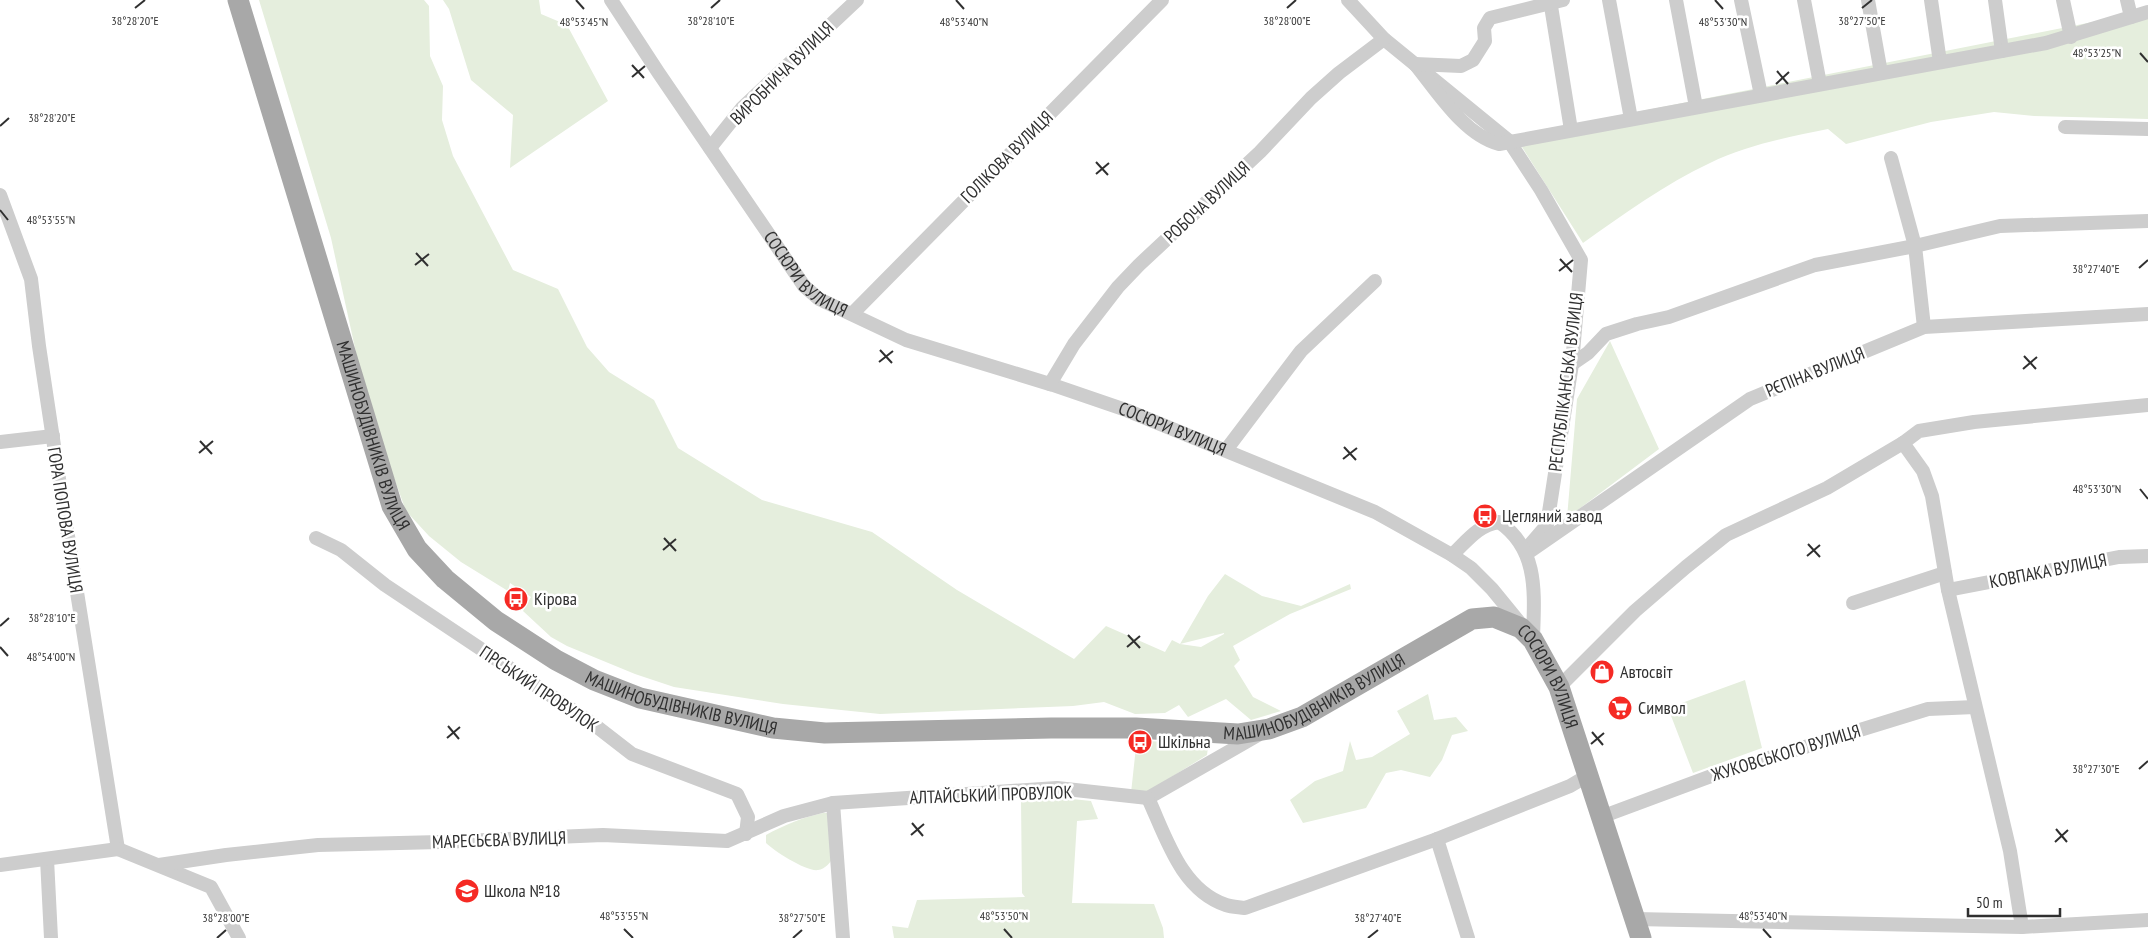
<svg xmlns="http://www.w3.org/2000/svg" width="2148" height="938" viewBox="0 0 2148 938" font-family="'PT Sans Narrow',sans-serif">
<style>
.green{fill:#e5eedd;fill-rule:evenodd}
.lines{fill:none;stroke-linecap:round;stroke-linejoin:round}
.street{stroke:#cdcdcd;stroke-width:14}
.primary{stroke:#a8a8a8;stroke-width:21}
.ticks{fill:none;stroke:#303030;stroke-width:2}
.labels{text-anchor:middle;stroke-width:5;stroke-linejoin:round;paint-order:stroke}
.street-label{font-size:18px;fill:#303030;stroke:#fff}
.poi-label{font-size:18px;fill:#303030;stroke:#fff;text-anchor:start}
.ticks-label{font-size:12px;text-anchor:middle;fill:#303030;stroke:#fff;stroke-width:5;stroke-linejoin:round;paint-order:stroke}
</style>
<rect width="100%" height="100%" fill="#fff"/>
<path class="green" d="M259 0H424L429 6 430 56 443 86 442 120 453 156 513 270 558 289 587 347 609 372 654 400 678 448 762 500 872 532 957 590 1074 659 1106 626 1165 652 1172 640 1180 644 1208 596 1225 574 1262 596 1301 606 1350 584 1351 589 1290 614 1233 646 1240 660 1234 666 1253 697 1281 711 1251 720 1226 699 1188 717 1179 705 1165 713 1135 714 1104 702 1073 706 880 714 783 704 674 687 635 674 567 646 551 637 523 611 531 597 510 583 508 591 461 562 429 536 406 511 367 403 331 238ZM1224 634 1201 647 1180 644 1224 633Z
M443 0H539L541 14 567 25 608 101 510 168 513 115 471 80 449 9Z
M2148 11V119L2034 116 1994 112 1931 122 1846 144 1828 129C1789 137 1747 145 1710 163 1665 184 1624 214 1583 243L1515 136Z
M1610 341 1659 449 1567 518 1577 399Z
M1745 680 1762 748 1693 773 1668 708Z
M1428 694 1434 720 1456 717 1468 731 1452 735 1442 760 1430 777 1401 770 1386 773 1366 808 1303 823 1290 800 1315 781 1343 771 1350 741 1356 760 1372 757 1410 734 1397 711Z
M1147 741 1205 744 1208 747 1207 755 1144 794 1131 793 1136 747 1147 748Z
M1035 795 1091 801 1098 819 1077 821 1072 903 1154 904 1163 928 1164 938H894L892 926 908 928 917 900 1025 897 1022 893 1021 800Z
M823 813H828L833 858C830 863 825 869 818 870 807 872 774 851 766 843V835C784 825 804 817 823 813Z"/>
<g class="lines">
<g class="street">
<path id="s1" d="M611 0 658 72 804 286 819 299 906 340 1053 385 1126 410 1375 512 1452 555 1471 568 1492 589 1524 628"/>
<path d="M1348 0 1384 39 1509 141 1541 190 1581 260 1572 364 1547 525 1528 547"/>
<path d="M1550 0 1571 130"/>
<path d="M1609 0 1631 119"/>
<path d="M1676 0 1696 107"/>
<path d="M1741 0 1761 95"/>
<path d="M1804 0 1820 84"/>
<path d="M1868 0 1881 73"/>
<path d="M1931 0 1940 62"/>
<path d="M1995 0 2002 51"/>
<path d="M2063 0 2071 37"/>
<path d="M2127 0 2131 17"/>
<path d="M1415 64C1437 91 1464 135 1499 144L2046 43 2148 12"/>
<path d="M1415 64 1461 66 1473 60 1485 41 1484 28 1490 18 1563 0"/>
<path d="M2065 127 2148 129"/>
<path d="M710 148 742 108 857 0"/>
<path d="M1891 158 1915 246 1924 327"/>
<path d="M0 195 31 279 39 346 61 492 118 849"/>
<path d="M852 314 1162 0"/>
<path d="M1572 364 1588 353 1606 334 1637 324 1669 317 1815 265 1915 246 2000 226 2148 221"/>
<path d="M1050 384 1074 344 1118 287 1139 265 1260 152 1311 98 1339 73 1384 39"/>
<path d="M0 442 53 436"/>
<path d="M1903 443 1923 471 1932 496 1948 590 2010 851 2022 927"/>
<path d="M1226 450 1301 351 1375 281"/>
<path d="M316 538 341 550 385 585 592 723 632 754 737 794 748 817 746 834"/>
<path d="M1526 554 1750 399 1924 327 2148 314"/>
<path d="M1452 555C1467 541 1478 525 1499 522 1540 550 1534 596 1533 640"/>
<path d="M1948 590 2119 557 2148 556"/>
<path d="M1853 603 1945 573"/>
<path d="M1559 687 1635 611 1686 567 1726 535 1827 488 1903 443 1919 431 1974 422 2148 405"/>
<path d="M1148 798C1166 837 1181 890 1226 905 1232 907 1239 907 1245 908L1437 839 1570 786 1587 776"/>
<path d="M1148 798 1258 735"/>
<path d="M833 803 843 938"/>
<path d="M1601 817 1714 775 1928 709 1975 707"/>
<path d="M1437 839 1468 938"/>
<path d="M118 849 211 887 239 938"/>
<path d="M47 859 51 938"/>
<path d="M0 865 118 849"/>
<path d="M159 865 226 855 318 845 440 842 603 835 727 841 784 816 833 803 1057 788 1148 798"/>
<path d="M1635 919 2022 927 2148 920"/>
</g>
<path class="primary" id="s2" d="M238 0 392 506 417 549 445 579 496 621 556 660 594 680 640 698 773 728 825 733 1051 728H1136L1238 734 1269 729 1302 717 1472 619 1494 617 1521 628 1533 640 1559 687 1641 938"/>
</g>
<path class="ticks" d="M576 0 584 9M956 0 964 9M1715 0 1723 9M135 8 145 0M711 8 720 0M1287 8 1296 0M1862 8 1872 0M2140 53 2148 62M632 65 644 78M1777 71 1788 84M632 77 645 66M1776 84 1789 72M0 126 9 118M1096 162 1108 175M1096 174 1109 163M0 210 8 220M416 253 428 266M1560 259 1572 272M415 265 429 254M2139 268 2148 260M1559 271 1573 260M880 350 892 363M2024 356 2036 369M879 362 893 351M2023 369 2037 357M200 441 212 454M1344 447 1356 460M199 453 213 441M1343 459 1357 448M2140 489 2148 499M664 538 676 551M1808 544 1820 557M663 550 676 539M1807 556 1820 545M0 626 9 618M1128 635 1140 648M0 647 8 656M1127 647 1140 636M448 726 459 739M1592 732 1603 745M447 738 460 727M1591 744 1604 733M2139 769 2148 761M912 823 923 836M2056 829 2067 842M911 835 924 824M2055 842 2068 830M624 929 633 938M1004 929 1012 938M1763 929 1771 938M217 938 226 930M793 938 802 930M1368 938 1378 930"/>
<defs>
<symbol id="bus-disc" viewBox="-11 -11 22 22"><circle r="9.5" fill="#f52a24" stroke="#fff"/><path d="M-5-6H5V4H4V6H2V4H-2V6H-4V4H-5ZM-3.5-4V0h7V-4ZM-3.5 1.2v1.5H-2V1.2ZM2 1.2v1.5H3.5V1.2Z" fill="#fff"/></symbol>
<symbol id="shop-disc" viewBox="-11 -11 22 22"><circle r="9.5" fill="#f52a24" stroke="#fff"/><path d="M-5-2.5h2.3a2.7 3.5 0 0 1 5.4 0H5L5.5 6h-11ZM-1.5-2.5h3a1.5 2.3 0 0 0-3 0Z" fill="#fff"/></symbol>
<symbol id="supermarket-disc" viewBox="-11 -11 22 22"><circle r="9.5" fill="#f52a24" stroke="#fff"/><path d="M-6-5.5h2.5l.6 2H6L4.5 2H-2.5L-4.4-4H-6ZM-1.5 3.2a1.3 1.3 0 1 0 .1 0ZM3 3.2a1.3 1.3 0 1 0 .1 0Z" fill="#fff"/></symbol>
<symbol id="school-disc" viewBox="-11 -11 22 22"><circle r="9.5" fill="#f52a24" stroke="#fff"/><path d="M0-5L7-2L0 1L-7-2ZM-4 1L0 2.5L4 1V4Q0 6-4 4Z" fill="#fff"/></symbol>
</defs>
<g fill-rule="evenodd">
<use href="#bus-disc" x="1471" y="502" width="28" height="28"/>
<use href="#bus-disc" x="502" y="585" width="28" height="28"/>
<use href="#shop-disc" x="1588" y="658" width="28" height="28"/>
<use href="#supermarket-disc" x="1606" y="694" width="28" height="28"/>
<use href="#bus-disc" x="1126" y="728" width="28" height="28"/>
<use href="#school-disc" x="453" y="877" width="28" height="28"/>
</g>
<g class="labels">
<g class="street-label">
<text transform="translate(782 73) rotate(-45)" y="6">ВИРОБНИЧА ВУЛИЦЯ</text>
<text transform="translate(1007 157) rotate(-45)" y="6">ГОЛІКОВА ВУЛИЦЯ</text>
<text transform="translate(1207 202) rotate(-43)" y="6">РОБОЧА ВУЛИЦЯ</text>
<text dy="6" stroke="none"><textPath href="#s1" startOffset="338">СОСЮРИ ВУЛИЦЯ</textPath></text>
<text transform="translate(1815 372) rotate(-22)" y="6">РЄПІНА ВУЛИЦЯ</text>
<text transform="translate(1566 382) rotate(-83)" y="6">РЕСПУБЛІКАНСЬКА ВУЛИЦЯ</text>
<text dy="6" stroke="none"><textPath href="#s1" startOffset="742">СОСЮРИ ВУЛИЦЯ</textPath></text>
<text dy="6" stroke="none"><textPath href="#s2" startOffset="456">МАШИНОБУДІВНИКІВ ВУЛИЦЯ</textPath></text>
<text transform="translate(65 520) rotate(81)" y="6">ГОРА ПОПОВА ВУЛИЦЯ</text>
<text transform="translate(2048 571) rotate(-11)" y="6">КОВПАКА ВУЛИЦЯ</text>
<text dy="6" stroke="none"><textPath href="#s2" startOffset="1822">СОСЮРИ ВУЛИЦЯ</textPath></text>
<text transform="translate(539 689) rotate(34)" y="6">ГІРСЬКИЙ ПРОВУЛОК</text>
<text dy="6" stroke="none"><textPath href="#s2" startOffset="1536">МАШИНОБУДІВНИКІВ ВУЛИЦЯ</textPath></text>
<text dy="6" stroke="none"><textPath href="#s2" startOffset="891">МАШИНОБУДІВНИКІВ ВУЛИЦЯ</textPath></text>
<text transform="translate(1786 753) rotate(-17)" y="6">ЖУКОВСЬКОГО ВУЛИЦЯ</text>
<text transform="translate(991 795) rotate(-2)" y="6">АЛТАЙСЬКИЙ ПРОВУЛОК</text>
<text transform="translate(499 840) rotate(-2)" y="6">МАРЕСЬЄВА ВУЛИЦЯ</text>
</g>
<g class="poi-label">
<text x="1502" y="522">Цегляний завод</text>
<text x="534" y="605">Кірова</text>
<text x="1620" y="678">Автосвіт</text>
<text x="1638" y="714">Символ</text>
<text x="1158" y="748">Шкільна</text>
<text x="484" y="897">Школа №18</text>
</g>
</g>
<g class="ticks-label">
<text x="135" y="25">38°28'20"E</text>
<text x="711" y="25">38°28'10"E</text>
<text x="1287" y="25">38°28'00"E</text>
<text x="1862" y="25">38°27'50"E</text>
<text x="1723" y="26">48°53'30"N</text>
<text x="584" y="26">48°53'45"N</text>
<text x="964" y="26">48°53'40"N</text>
<text x="2097" y="57">48°53'25"N</text>
<text x="52" y="122">38°28'20"E</text>
<text x="51" y="224">48°53'55"N</text>
<text x="2096" y="273">38°27'40"E</text>
<text x="2097" y="493">48°53'30"N</text>
<text x="52" y="622">38°28'10"E</text>
<text x="51" y="661">48°54'00"N</text>
<text x="2096" y="773">38°27'30"E</text>
<text x="624" y="920">48°53'55"N</text>
<text x="1004" y="920">48°53'50"N</text>
<text x="1763" y="920">48°53'40"N</text>
<text x="226" y="922">38°28'00"E</text>
<text x="802" y="922">38°27'50"E</text>
<text x="1378" y="922">38°27'40"E</text>
</g>
<path d="M1968 908v8h92v-8" fill="none" stroke="#303030" stroke-width="2.5"/>
<text x="1976" y="908" font-size="15" fill="#303030" stroke="#ffffff" stroke-width="4" paint-order="stroke">50 m</text>
</svg>
